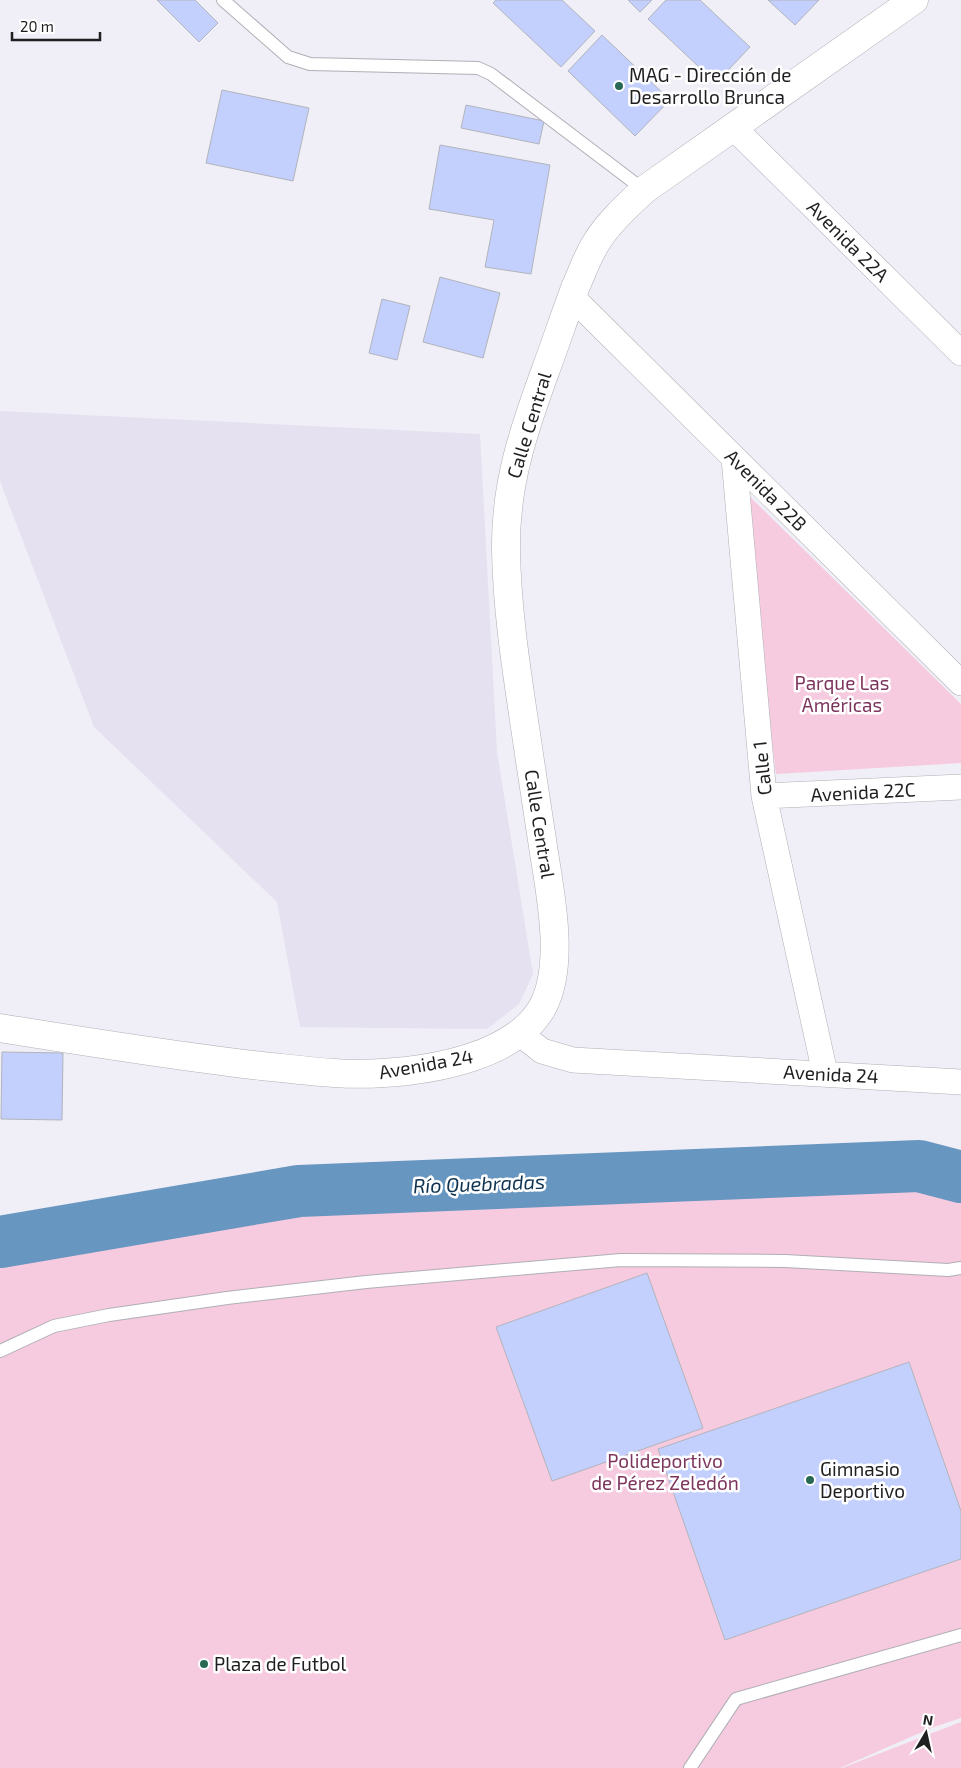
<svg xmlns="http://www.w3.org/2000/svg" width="961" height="1768" viewBox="0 0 961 1768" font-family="'Exo 2',sans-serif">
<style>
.built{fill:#e5e1f0}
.green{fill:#f6cadf}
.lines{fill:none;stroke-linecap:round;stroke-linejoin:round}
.river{stroke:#6796c0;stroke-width:52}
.building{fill:#c3d0fe;stroke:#b2b4bb}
.lane-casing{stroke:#b0afb6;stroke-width:14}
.street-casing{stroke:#b0afb6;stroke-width:26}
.secondary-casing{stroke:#b0afb6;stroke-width:29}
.lane{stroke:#fff;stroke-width:12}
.street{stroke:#fff;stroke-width:25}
.secondary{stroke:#fff;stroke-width:28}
.poi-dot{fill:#296855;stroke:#fff;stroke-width:2}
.labels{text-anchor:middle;stroke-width:5;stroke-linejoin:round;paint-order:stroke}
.poi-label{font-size:19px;fill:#1f1e21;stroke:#fff;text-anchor:start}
.street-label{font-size:19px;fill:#1f1e21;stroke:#fff}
.park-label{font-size:19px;fill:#7d355d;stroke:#fff}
.water-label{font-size:20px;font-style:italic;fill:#0f3350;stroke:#fff}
</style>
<rect width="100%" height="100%" fill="#f0eef6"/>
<path class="built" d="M0 411 480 434 497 752 533 974 519 1004 487 1029 300 1027 277 902 94 727 0 481Z"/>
<path class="green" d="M740 487 961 704V763L776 774Z
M919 1166 961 1177V1718L931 1728 840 1768H0V1242L299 1191Z
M961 1722V1768H842Z"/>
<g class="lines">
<path class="river" d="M0 1242 299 1191 919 1166 961 1177"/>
</g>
<path class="building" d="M157 0H195L218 23 199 42Z
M496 0H562L595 31 561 67 493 3Z
M628 0H652L640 12Z
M666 0H700L750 47 716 83 648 19Z
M768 0H819L795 25Z
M602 35 670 100 635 136 568 71Z
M222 90 309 108 293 181 206 163Z
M466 105 544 121 539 144 461 128Z
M440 145 550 165 531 274 485 267 494 220 429 209Z
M440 277 500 293 483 358 423 342Z
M382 299 410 306 397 360 369 353Z
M2 1052 63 1053 62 1120 1 1119Z
M647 1273 703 1428 552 1481 496 1327Z
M909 1362 961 1511V1559L725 1640 658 1449Z"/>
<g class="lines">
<defs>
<path id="lane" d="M223 0 288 57 310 64 478 68 491 74 644 190
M0 1351 54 1326 109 1315 227 1298 366 1282 621 1260 785 1261 948 1270 961 1268
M690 1768 736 1699 961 1635"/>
<path id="street" d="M734 128 961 353
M572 297 961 683
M734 458 764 796 825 1073
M764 796 961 787
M519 1033 542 1051 573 1060 961 1082"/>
<path id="secondary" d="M0 1028C87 1042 174 1056 262 1066 302 1070 342 1076 383 1073 434 1070 514 1056 542 1008 565 967 551 897 544 853 539 822 535 792 530 761 520 691 507 620 506 549 505 484 524 429 546 369 556 342 565 315 575 288 582 273 587 257 596 243 608 223 627 206 644 190L914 0"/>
</defs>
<use href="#lane" class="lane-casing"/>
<use href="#street" class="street-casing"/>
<use href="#secondary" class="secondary-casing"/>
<use href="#lane" class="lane"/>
<use href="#street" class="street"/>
<use href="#secondary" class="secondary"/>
</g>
<g class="poi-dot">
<circle cx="619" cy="86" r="5"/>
<circle cx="810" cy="1480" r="5"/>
<circle cx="204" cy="1664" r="5"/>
</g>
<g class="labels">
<g class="poi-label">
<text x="629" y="82">MAG - Dirección de<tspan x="629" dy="22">Desarrollo Brunca</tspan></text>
<text x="820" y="1476">Gimnasio<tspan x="820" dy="22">Deportivo</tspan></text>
<text x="214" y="1671">Plaza de Futbol</text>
</g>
<g class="street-label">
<text transform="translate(848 241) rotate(45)" y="7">Avenida 22A</text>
<text transform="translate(529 425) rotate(-73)" y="7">Calle Central</text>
<text transform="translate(766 490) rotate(45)" y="7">Avenida 22B</text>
<text transform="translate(762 768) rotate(-96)" y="7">Calle 1</text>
<text transform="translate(863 792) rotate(-3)" y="7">Avenida 22C</text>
<text transform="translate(540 824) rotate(81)" y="7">Calle Central</text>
<text transform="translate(426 1064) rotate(-10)" y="7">Avenida 24</text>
<text transform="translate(831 1074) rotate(3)" y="7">Avenida 24</text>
</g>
<g class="park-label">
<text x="842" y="690">Parque Las<tspan x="842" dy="22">Américas</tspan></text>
<text x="665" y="1468">Polideportivo<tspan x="665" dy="22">de Pérez Zeledón</tspan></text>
</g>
<g class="water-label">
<text transform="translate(479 1184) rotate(-2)" y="7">Río Quebradas</text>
</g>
</g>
<g transform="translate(926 1733) rotate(9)" stroke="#ffffff" stroke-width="4" paint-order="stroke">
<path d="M0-4L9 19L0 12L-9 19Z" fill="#1f1e21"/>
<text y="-8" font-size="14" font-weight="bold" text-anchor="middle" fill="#1f1e21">N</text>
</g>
<path d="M12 32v8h88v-8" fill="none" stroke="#1f1e21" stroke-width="2.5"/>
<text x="20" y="32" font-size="15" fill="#1f1e21" stroke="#ffffff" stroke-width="4" paint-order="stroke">20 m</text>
</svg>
